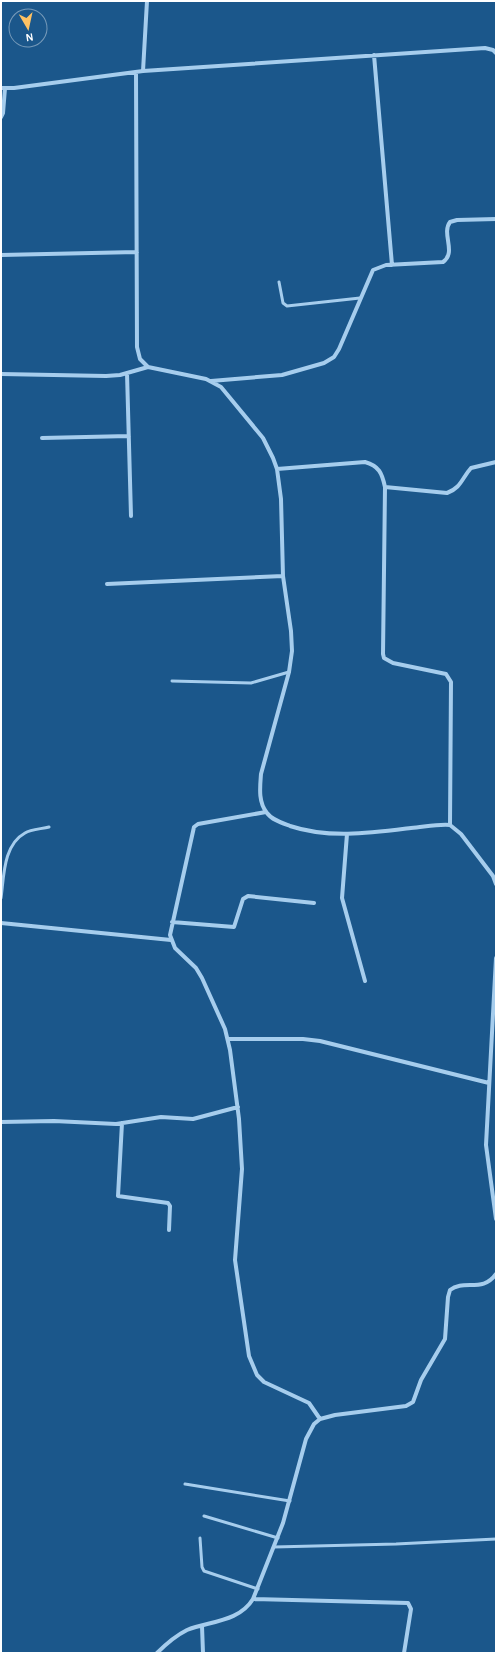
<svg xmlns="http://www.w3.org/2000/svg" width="497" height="1654" viewBox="0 0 497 1654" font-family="'Alegreya Sans',sans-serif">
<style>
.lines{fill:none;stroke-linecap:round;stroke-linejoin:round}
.service{stroke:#a6cded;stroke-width:3}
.minor{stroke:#a6cded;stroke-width:4}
</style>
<rect width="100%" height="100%" fill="#1b578b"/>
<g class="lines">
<path class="service" d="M279 282 283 303 287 306 360 298
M172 681 251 683 289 672
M1 898C4 877 3 845 25 833 31 829 42 829 49 827
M185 1484 290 1501
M204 1516 278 1538
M200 1538 202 1567 204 1571 258 1589
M274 1547 396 1544 496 1539"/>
<path class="minor" d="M374 55 392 265
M143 71 147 1
M136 72 137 347 140 359 148 367 206 379 221 387 263 438 273 458 277 469 281 499 283 576 291 631 292 651 289 672 261 774C260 787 258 802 267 813 272 820 282 823 290 826 329 839 371 833 411 828 424 827 437 824 450 825L461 834 493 876 496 884
M1 88H14L143 71 485 48 493 50 496 53
M1 117 3 113 5 88
M1 255 137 252
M127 373 131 516
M1 374 106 376 120 375 148 367
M211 381 282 375 324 363 334 357 339 349 373 270 386 265 443 262C457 252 441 234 450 222L457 220 496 219
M42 438 129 436
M277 469 365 462C379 466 382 473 385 487L383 654 384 658 393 663 446 674 451 682 450 825
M385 487 447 493C461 488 462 478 471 468L496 462
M107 584 283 576
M266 812 198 824 194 827 170 935 175 948 196 968 202 978 225 1029 230 1050 239 1119 242 1169 235 1260 249 1356 257 1375 264 1382 309 1403 320 1419
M347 834 342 898 365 981
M172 922 234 927 243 899 248 896 314 903
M1 923 171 940
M496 958 486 1145 496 1219
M228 1039H303L320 1041 489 1083
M1 1122 54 1121 116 1124 161 1117 193 1119 238 1107
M122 1123 118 1196 168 1203 170 1206 169 1230
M253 1599 408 1603 411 1609 404 1653
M202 1626 203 1653
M157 1653C166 1644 175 1636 187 1630 210 1621 239 1622 253 1599L283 1523 306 1439 314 1424 320 1419 335 1415 406 1406 413 1402 421 1380 445 1339 448 1297 450 1290C464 1279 483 1293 496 1274"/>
</g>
<rect width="497" height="1654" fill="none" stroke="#ffffff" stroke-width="4"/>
<g transform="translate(28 28) rotate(171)"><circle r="19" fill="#1b578b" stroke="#769ab9"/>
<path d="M0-3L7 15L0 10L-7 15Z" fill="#fec263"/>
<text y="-6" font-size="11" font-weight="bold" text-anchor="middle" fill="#ffffff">N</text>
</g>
</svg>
